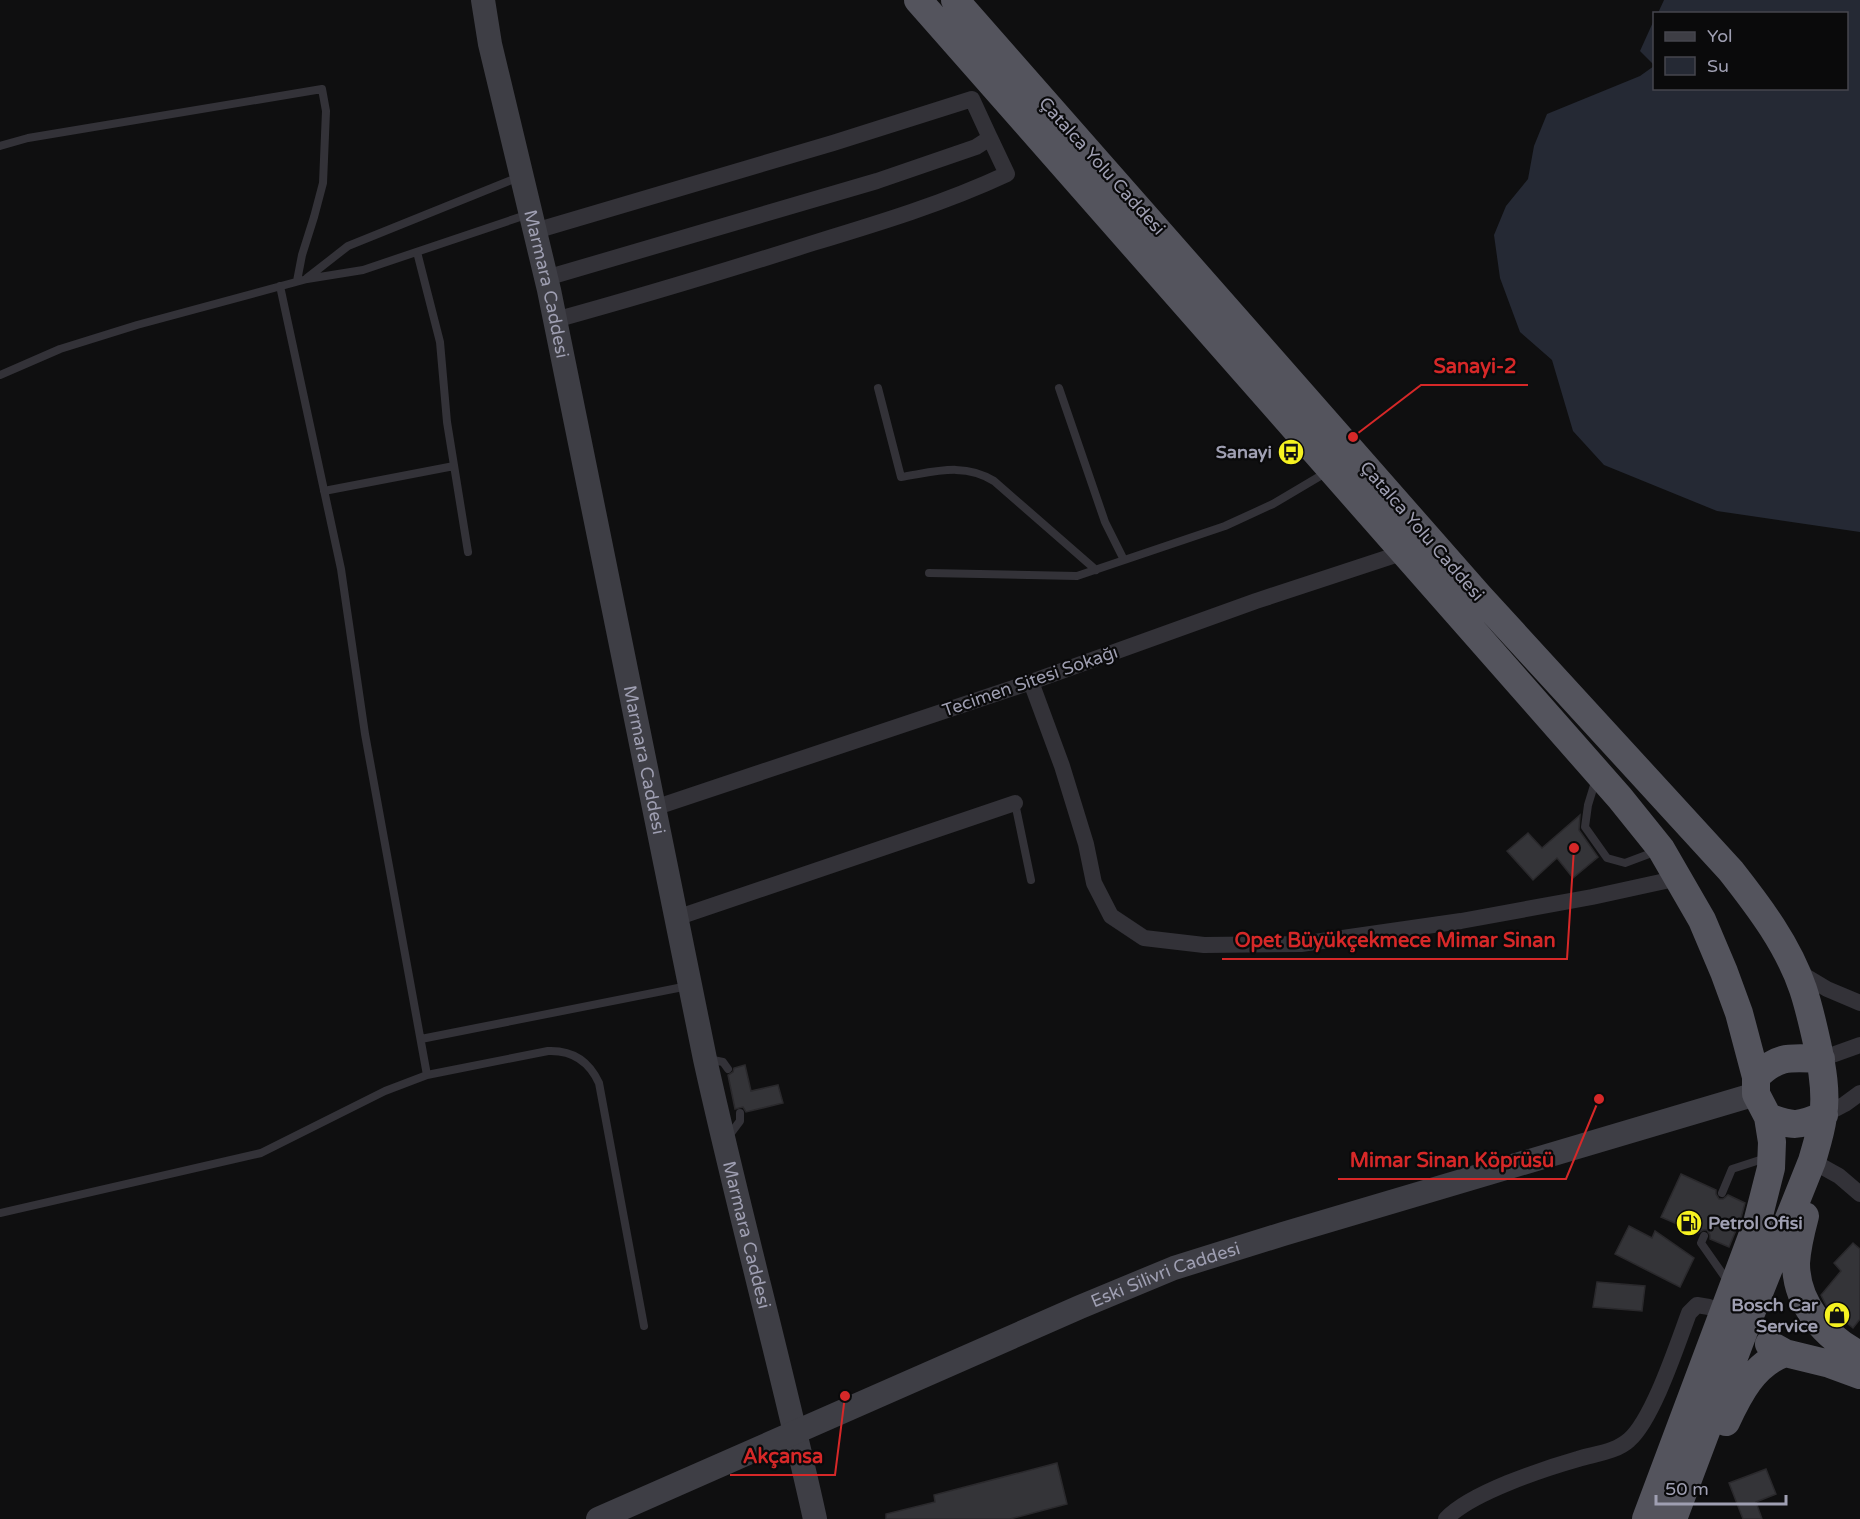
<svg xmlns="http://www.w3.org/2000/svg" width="1860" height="1519" viewBox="0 0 1860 1519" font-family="'Varela Round',sans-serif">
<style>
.water{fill:#252934}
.building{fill:#343438;stroke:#2a292c;stroke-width:1.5}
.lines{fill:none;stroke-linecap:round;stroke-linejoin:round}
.service{stroke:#333238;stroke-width:8}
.minor{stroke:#333238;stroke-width:16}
.secondary{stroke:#3e3e45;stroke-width:24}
.trunk{stroke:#54545d;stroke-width:28}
.labels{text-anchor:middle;stroke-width:4.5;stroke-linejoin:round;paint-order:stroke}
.street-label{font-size:18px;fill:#9f9fb2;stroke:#0a0a0b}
.poi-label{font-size:18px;font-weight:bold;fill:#9f9fb2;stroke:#0a0a0b;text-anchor:end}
.leader{fill:none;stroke:#d62828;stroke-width:2}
.callout-dot{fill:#d62828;stroke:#0a0a0b;stroke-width:2}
.callout-label{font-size:20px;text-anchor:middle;font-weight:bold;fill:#d62828;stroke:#0a0a0b;stroke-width:4.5;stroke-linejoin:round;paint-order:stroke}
</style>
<rect width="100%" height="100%" fill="#0f0f10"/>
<path class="water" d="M1664 0H1860V532L1717 511 1604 465 1573 431 1552 360 1520 332 1500 278 1494 235 1506 206 1528 179 1534 146 1547 114 1640 76 1654 66V88H1846V14L1658 13Z
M1654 20V65L1640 51Z"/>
<path class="building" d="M1580 815 1579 830 1598 857 1573 878 1557 858 1533 880 1507 851 1528 833 1542 848Z
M745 1065 751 1091 778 1085 783 1103 746 1112 743 1107 735 1109 728 1075 733 1072 734 1068Z
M1681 1174 1716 1190V1194L1719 1199H1723L1728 1195 1745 1203 1741 1218 1729 1247 1710 1239V1235L1707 1230H1703L1698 1233 1661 1217Z
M1629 1226 1652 1238 1655 1231 1694 1258 1680 1287 1615 1254Z
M1853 1243 1860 1249V1319L1853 1328 1827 1307 1821 1295 1841 1271 1834 1263Z
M1597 1282 1645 1286 1642 1311 1593 1307Z
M1057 1463 1067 1504 1010 1519H886V1514L935 1502 934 1495Z
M1766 1469 1776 1494 1756 1502 1762 1519H1743L1729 1483Z"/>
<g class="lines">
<path class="service" d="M0 146 28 138 322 89 326 111 323 183 314 217 302 255 297 281
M417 252 440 342 447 422 468 552
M307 278 348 246 519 177
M280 286 341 569 365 734 427 1075
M0 375 60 349 137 325 307 279 363 270 529 214
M878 388 901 477C934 472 964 462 994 481L1096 570
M1059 388 1105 522 1124 560
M324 491 454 466
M929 573 1077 576 1225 526 1273 504 1327 472
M1596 779 1588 805 1585 827 1607 858 1625 863 1657 851
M1015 803 1031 880
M421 1039 688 986
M708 1059 723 1062 728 1069
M728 1137 740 1121V1113
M1722 1193 1732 1169 1766 1158
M0 1213 261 1153 385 1091 427 1075 548 1051C573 1050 589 1061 599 1083L644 1326
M1704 1236 1701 1243 1729 1283"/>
<path class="minor" d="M535 231 833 143 972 99 990 138 976 147 877 181 546 278
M555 320C642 296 728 270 813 243 879 223 945 203 1007 174L990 138
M1031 682 1062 766 1086 844 1094 883 1111 916 1144 938 1204 945 1301 944 1461 921 1592 897 1679 878
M654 808 1031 682 1256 601 1405 552
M676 918 1015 803
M1797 971 1827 989 1860 1003
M1821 1059 1860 1045
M1824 1115 1845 1104 1860 1093
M1812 1161 1839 1176 1860 1194
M1446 1519C1470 1493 1543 1469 1578 1459 1594 1454 1616 1452 1629 1440 1653 1419 1677 1345 1689 1313L1697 1305 1709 1307 1723 1312"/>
<g class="secondary">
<path id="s1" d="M483 0 490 44 549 290 705 1059C739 1213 781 1365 815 1519"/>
<path id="s2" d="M598 1519 1080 1307 1174 1268 1283 1234 1756 1094"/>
</g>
<path class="trunk" d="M918 0 1620 798 1661 849 1702 920 1724 972 1739 1013 1756 1077V1094L1768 1117 1772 1142 1771 1168 1757 1223 1646 1519
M955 0 1479 596 1731 871C1760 908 1788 945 1803 989 1809 1007 1813 1025 1817 1043 1822 1066 1827 1093 1823 1116 1821 1132 1816 1147 1812 1161L1745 1328 1673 1519
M1756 1077C1779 1054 1792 1058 1821 1059
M1768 1117C1793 1127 1799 1126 1824 1115
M1805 1216C1801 1231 1797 1247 1796 1263 1796 1304 1825 1337 1860 1355
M1769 1344 1785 1353 1830 1364 1860 1375
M1726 1422C1739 1394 1754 1364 1785 1353"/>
</g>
<defs>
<symbol id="bus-disc" viewBox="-11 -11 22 22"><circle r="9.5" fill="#f6f221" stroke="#0a0a0b"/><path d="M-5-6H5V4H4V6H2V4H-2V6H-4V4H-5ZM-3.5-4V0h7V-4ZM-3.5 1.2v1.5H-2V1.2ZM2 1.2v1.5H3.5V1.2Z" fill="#111"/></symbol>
<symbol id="fuel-disc" viewBox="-11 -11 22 22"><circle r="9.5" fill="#f6f221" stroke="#0a0a0b"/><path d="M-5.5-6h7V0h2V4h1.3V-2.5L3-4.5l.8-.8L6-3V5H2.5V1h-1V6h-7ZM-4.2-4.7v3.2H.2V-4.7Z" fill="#111"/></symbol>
<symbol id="shop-disc" viewBox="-11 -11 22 22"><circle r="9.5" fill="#f6f221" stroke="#0a0a0b"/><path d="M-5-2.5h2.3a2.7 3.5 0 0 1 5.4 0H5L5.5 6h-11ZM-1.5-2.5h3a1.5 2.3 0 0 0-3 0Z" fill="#111"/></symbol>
</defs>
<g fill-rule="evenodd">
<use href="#bus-disc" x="1276" y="437" width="30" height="30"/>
<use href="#fuel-disc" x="1674" y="1208" width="30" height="30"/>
<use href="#shop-disc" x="1822" y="1300" width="30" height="30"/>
</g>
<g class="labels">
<g class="street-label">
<text transform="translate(1102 166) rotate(48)" y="6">Çatalca Yolu Caddesi</text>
<text dy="6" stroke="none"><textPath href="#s1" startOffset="291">Marmara Caddesi</textPath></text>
<text transform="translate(1422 531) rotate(49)" y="6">Çatalca Yolu Caddesi</text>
<text transform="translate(1030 681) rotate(-19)" y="6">Tecimen Sitesi Sokağı</text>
<text dy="6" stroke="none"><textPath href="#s1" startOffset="777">Marmara Caddesi</textPath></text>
<text dy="6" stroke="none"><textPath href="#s1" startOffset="1263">Marmara Caddesi</textPath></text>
<text dy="6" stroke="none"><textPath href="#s2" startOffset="618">Eski Silivri Caddesi</textPath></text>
</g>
<g class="poi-label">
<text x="1272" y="458">Sanayi</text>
<text x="1708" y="1229" text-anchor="start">Petrol Ofisi</text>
<text x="1818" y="1311">Bosch Car<tspan x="1818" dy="21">Service</tspan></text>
</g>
</g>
<path class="leader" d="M1353 437L1421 385H1528M1574 848L1567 959H1222M1599 1099L1566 1179H1338M845 1396L835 1475H730"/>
<g class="callout-dot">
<circle cx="1353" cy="437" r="6"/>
<circle cx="1574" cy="848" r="6"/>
<circle cx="1599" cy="1099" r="6"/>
<circle cx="845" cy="1396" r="6"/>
</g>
<g class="callout-label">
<text x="1475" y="373">Sanayi-2</text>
<text x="1395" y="947">Opet Büyükçekmece Mimar Sinan</text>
<text x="1452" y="1167">Mimar Sinan Köprüsü</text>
<text x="783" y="1463">Akçansa</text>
</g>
<rect x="1653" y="12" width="195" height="78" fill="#0a0a0b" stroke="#46464e" stroke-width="1.5"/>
<rect x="1665" y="32" width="30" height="9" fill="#3e3e45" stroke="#46464e" stroke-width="1.5"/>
<text x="1707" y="42" font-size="18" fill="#9f9fb2">Yol</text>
<rect x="1665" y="57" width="30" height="18" fill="#252934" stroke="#46464e" stroke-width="1.5"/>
<text x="1707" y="72" font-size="18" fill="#9f9fb2">Su</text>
<path d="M1656 1495v9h130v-9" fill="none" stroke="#9f9fb2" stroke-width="3"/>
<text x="1665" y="1495" font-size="18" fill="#9f9fb2" stroke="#0a0a0b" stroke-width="4.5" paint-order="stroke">50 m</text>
</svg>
